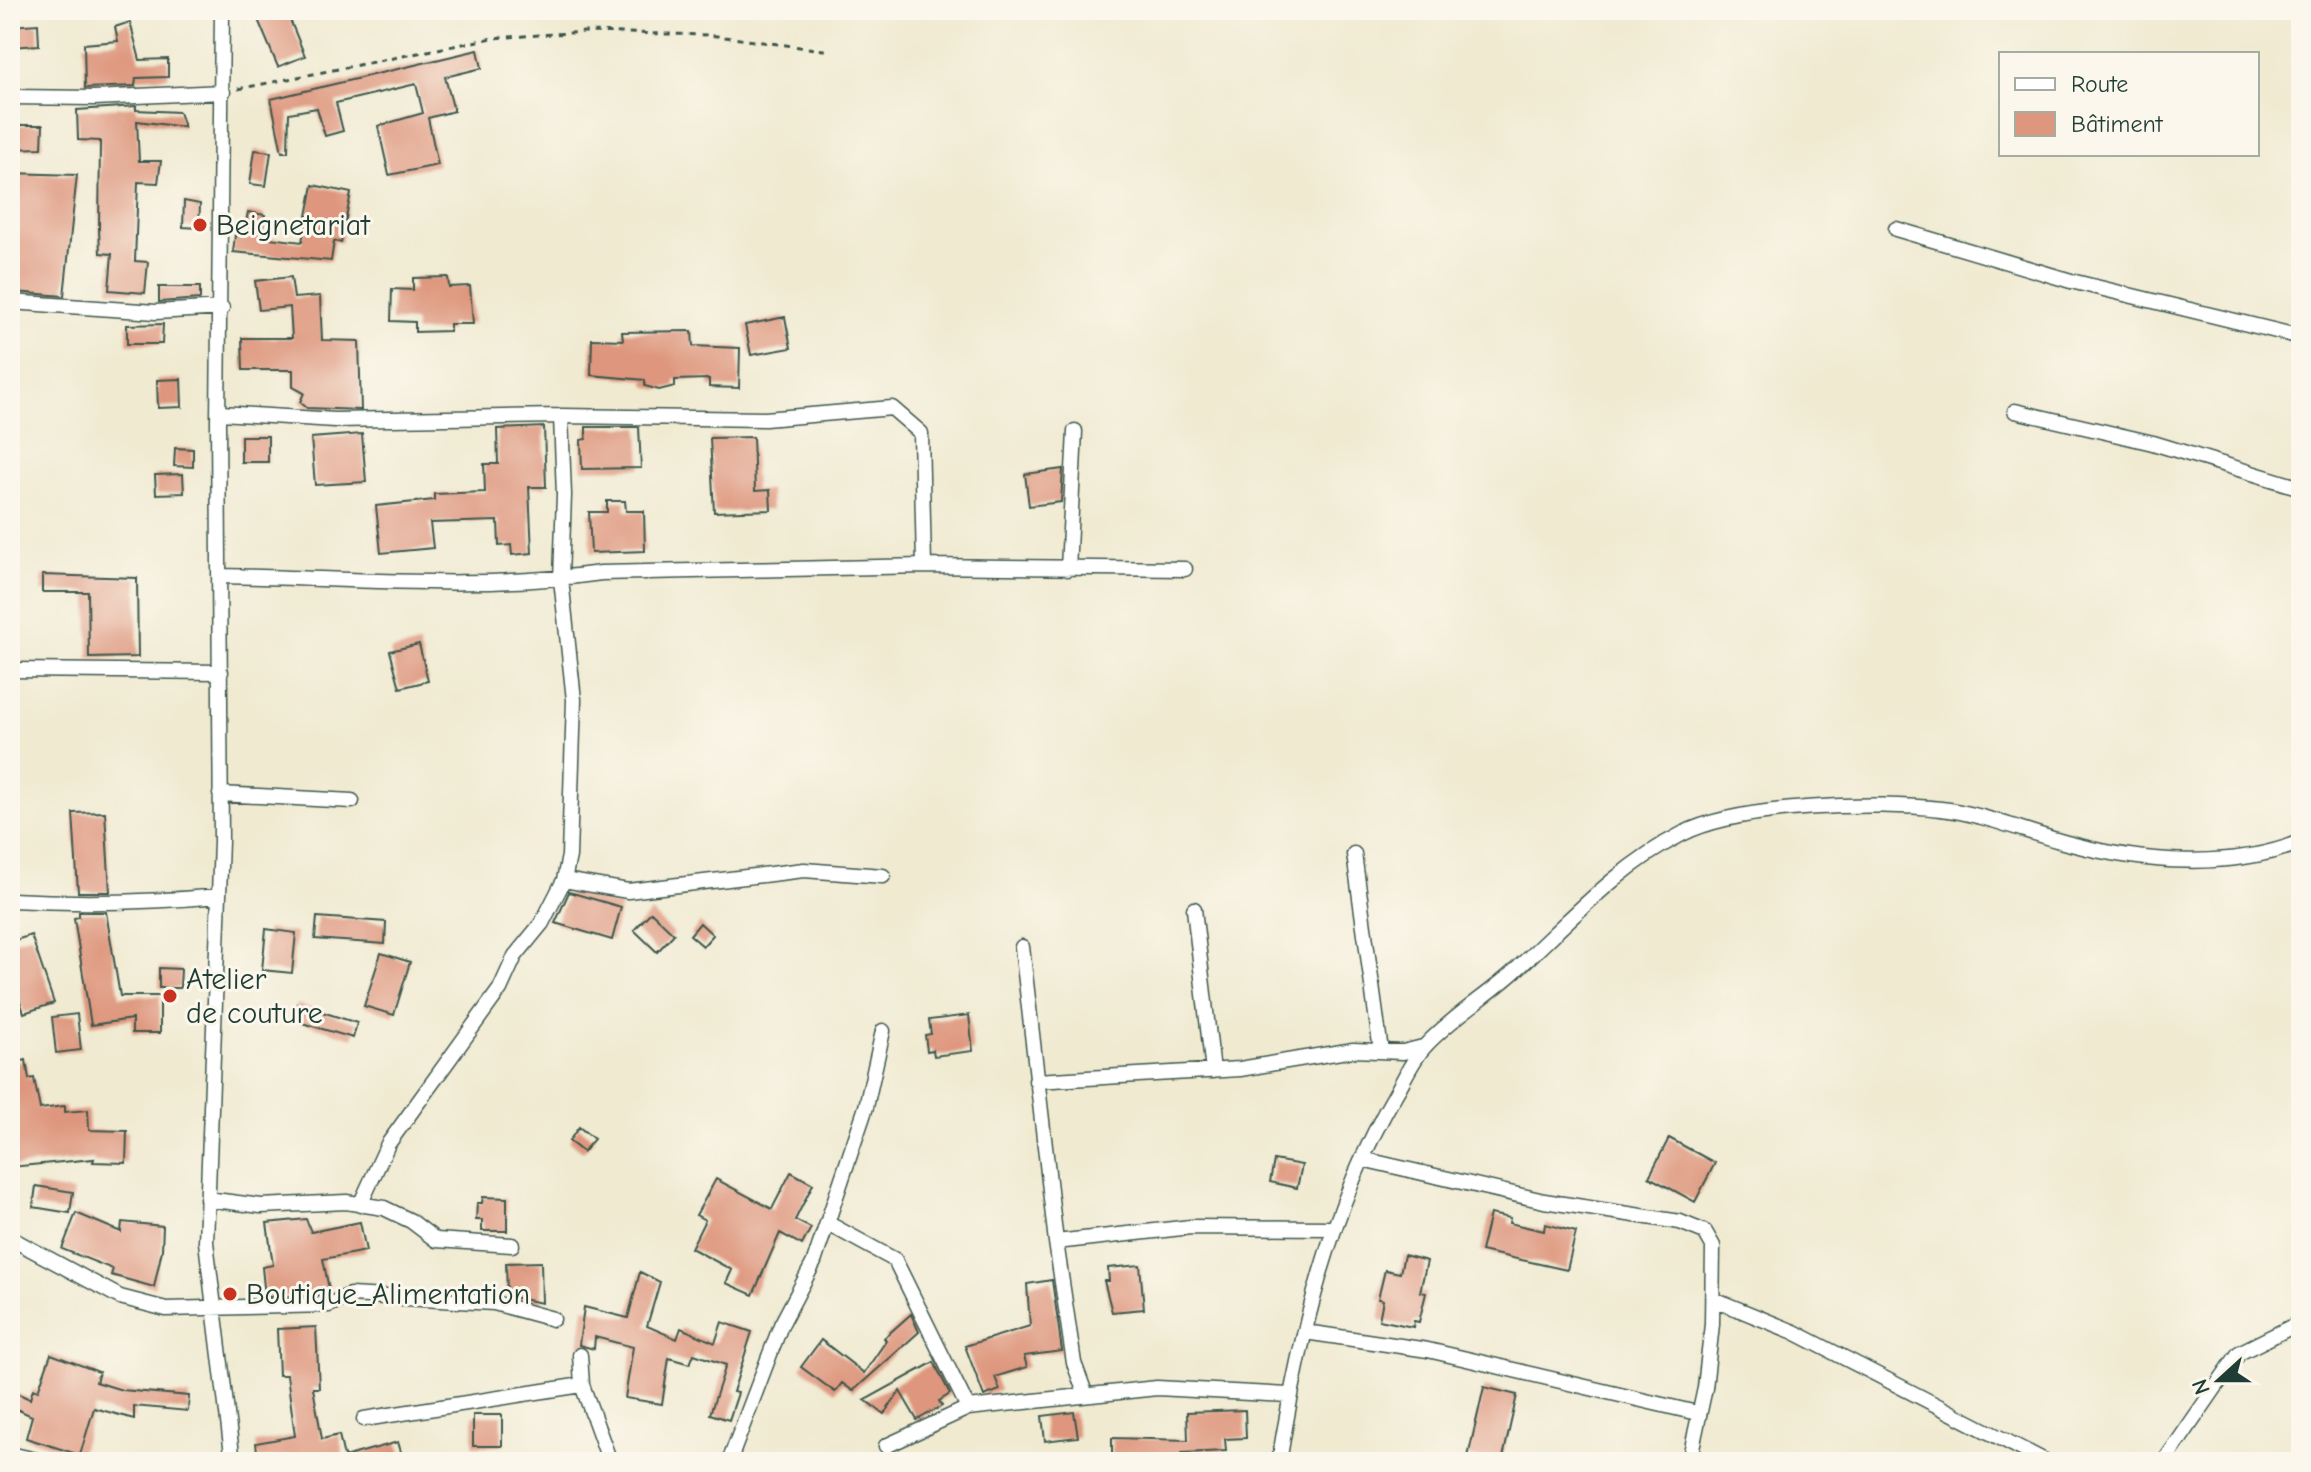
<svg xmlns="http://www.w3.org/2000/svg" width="2311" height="1472" viewBox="0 0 2311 1472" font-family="'Comic Neue',sans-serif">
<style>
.building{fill:#de977e}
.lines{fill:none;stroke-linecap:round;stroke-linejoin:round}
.street-casing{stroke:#3e574c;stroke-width:17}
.path{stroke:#3e574c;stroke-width:3;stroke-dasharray:6 6;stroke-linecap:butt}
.street{stroke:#fff;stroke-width:14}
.poi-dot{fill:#c8321e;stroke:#fbf7ec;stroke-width:3}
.labels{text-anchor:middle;stroke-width:6;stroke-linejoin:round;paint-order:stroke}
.poi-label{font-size:30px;fill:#1f3d34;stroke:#fbf7ec;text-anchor:start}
</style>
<rect width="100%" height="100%" fill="#fbf7ec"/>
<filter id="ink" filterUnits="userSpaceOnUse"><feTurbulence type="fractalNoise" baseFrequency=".0125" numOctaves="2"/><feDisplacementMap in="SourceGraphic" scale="16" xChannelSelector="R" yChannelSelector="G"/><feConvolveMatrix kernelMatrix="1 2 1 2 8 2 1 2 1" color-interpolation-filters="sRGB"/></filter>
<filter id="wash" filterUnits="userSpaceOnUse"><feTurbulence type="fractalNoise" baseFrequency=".006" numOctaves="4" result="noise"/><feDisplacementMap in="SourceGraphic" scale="32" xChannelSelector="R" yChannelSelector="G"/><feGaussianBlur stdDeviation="1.8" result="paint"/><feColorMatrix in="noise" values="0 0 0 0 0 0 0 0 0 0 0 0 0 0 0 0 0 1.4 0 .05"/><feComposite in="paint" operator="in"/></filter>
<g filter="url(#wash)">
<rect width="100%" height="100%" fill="#f0ead1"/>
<g id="blocks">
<path class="building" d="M254 10H286L305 56 278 67Z
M130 22 140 60 168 59V77L136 78 135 86 85 88 84 44 118 41 115 27Z
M38 24 39 45 11 47 10 26Z
M478 50 482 68 445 77 454 111 428 118 438 165 389 175 378 126 423 113 416 84 336 103 343 131 325 136 317 108 289 113 288 152H282L271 99Z
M136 106V110L179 112 184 127 137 121 139 161H161L158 183 138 182 135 261 148 262 145 293 109 290 112 254 100 253 99 229 100 141 78 140 77 110Z
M10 125H43L42 148 10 149Z
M255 150 271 152 266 186 250 184Z
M10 173 77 175 64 296 15 292 11 245H16V202H10Z
M313 185 351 193 341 243 334 241 331 261 233 252 235 235 243 236 248 212 265 215 261 237 302 242Z
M184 201 200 204 199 228 183 227Z
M291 277 294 298 320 296 322 340 359 341 361 410 307 408 300 402 304 393 293 387V370H243L242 338H292L290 307 259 310 255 281Z
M448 277 449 287 470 286 473 324H450V331L415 332V322L391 321 392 289 413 290V278Z
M159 287H200V299L159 302Z
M785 317 791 348 751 355 745 325Z
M163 324 162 344H127V325Z
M692 331 693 346 740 348 739 388 709 387V379L675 380V386L659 390 645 386V380L591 375 592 339 623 340 622 332Z
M181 379 182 407 158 408 157 380Z
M544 427 546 487H529L532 553 512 555 511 545 499 546 498 521 430 523 433 548 381 553 376 506 434 500V494L485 492 484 464H498L497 429Z
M586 427H639L641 468 582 469 581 440 586 439Z
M362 434 366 482 315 485 311 438Z
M241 436H268V462H241Z
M753 437 755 491 770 490 771 510 714 512 710 438Z
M175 448 193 449V467L174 466Z
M1063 469 1061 502 1029 506 1025 474Z
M183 474 184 493 156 494 155 475Z
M607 501H625L626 511H644L645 551 591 553 589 512H607Z
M42 575 137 578 138 657 89 658 88 592H42Z
M419 644 428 681 400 688 390 651Z
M105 812 110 892H78L73 813Z
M569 892 621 907 612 940 555 923Z
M79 912H106L120 996H160V1033H132V1019L91 1025 74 918 79 917Z
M651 912 674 934 657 952 634 930Z
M317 917 386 922 385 944 315 939Z
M700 923 713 935 703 946 690 935Z
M266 929 296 933 292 973 262 970Z
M31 935 54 1003 24 1013 10 971V942Z
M381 953 410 962 394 1015 364 1006Z
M159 968 181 969 180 988H159Z
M297 1004 357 1023 353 1038 292 1020Z
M77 1014 81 1050 56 1053 52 1017Z
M969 1015 973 1051 934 1056 933 1050 927 1051 925 1035 931 1034 929 1020Z
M26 1060 29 1079 34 1078 40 1109 65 1106V1112L88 1110 89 1130 127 1131 126 1163 93 1162 94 1159 11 1167 15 1110 10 1064Z
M579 1127 594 1139 583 1152 569 1141Z
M1669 1138 1715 1163 1695 1202 1649 1177Z
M1274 1160 1302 1165 1297 1188 1270 1182Z
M791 1172 813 1184 795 1220 811 1228 802 1245 780 1233 753 1295 726 1283 732 1270 691 1248 705 1220 696 1215 716 1179 772 1209Z
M36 1186 73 1192 70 1213 33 1207Z
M483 1197 507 1198V1231H482V1220H476L477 1203H482Z
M76 1213 121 1232 122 1222 163 1226 162 1250 154 1287 111 1275 113 1269 62 1249Z
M1490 1214 1510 1218 1509 1223 1544 1231 1545 1224 1576 1232 1567 1270 1481 1251Z
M306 1219 311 1232 360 1222 366 1251 323 1259 330 1294 327 1295 265 1297 262 1267 273 1265 267 1223Z
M1404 1255 1427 1261 1420 1292 1426 1293 1419 1322 1414 1321 1413 1327 1379 1320 1383 1300 1378 1299 1385 1270 1400 1273Z
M541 1262 542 1303 507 1296 506 1263Z
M1140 1265 1144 1309 1112 1312 1104 1281H1109L1108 1268Z
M640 1272 660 1282 647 1326 677 1339 681 1328 715 1343 722 1322 752 1332 733 1392 738 1393 729 1420 710 1414 726 1365 694 1354 690 1364 669 1358 662 1404 625 1398 633 1347 595 1337 594 1349 579 1345 584 1307 628 1318Z
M1052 1280 1062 1351 1024 1356 1027 1367 995 1377 1000 1390 984 1396 965 1346 1030 1326 1027 1284Z
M911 1314 919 1332 853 1391 842 1383 835 1392 801 1367 821 1340 864 1373 886 1341 884 1338Z
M316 1327 319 1388H313L322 1439 339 1435 344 1457 398 1442 404 1462H318L316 1455 258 1459 256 1443 295 1436 287 1375H279L277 1329Z
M51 1354 99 1372 96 1382 122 1390 189 1396 188 1411 134 1406V1419L94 1408 80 1455 26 1438 32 1416 10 1406V1390L30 1399 33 1389 38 1391Z
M934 1362 950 1394 939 1401 942 1406 917 1420 900 1391 884 1414 865 1400Z
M1484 1387 1517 1395 1502 1462 1468 1457Z
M1245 1410 1246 1438 1225 1439 1226 1451 1182 1453V1457H1142V1462H1114L1112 1456V1438L1188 1440 1187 1412Z
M1074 1412 1078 1437 1045 1441 1042 1416Z
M473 1415H502V1446H473Z"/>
</g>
</g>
<g filter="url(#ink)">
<use href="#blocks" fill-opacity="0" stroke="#3e574c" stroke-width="2"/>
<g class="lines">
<defs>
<path id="street" d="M222 10 218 422 221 841 206 1242 233 1462
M10 97 94 98 223 92
M1896 229 2071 281 2301 337
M10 302 156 312 222 308
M2015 411 2153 443 2301 488
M221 413 335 420 561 416
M1068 569 1075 431
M221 576C348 578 475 591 601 573L924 566 1185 569
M10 670 221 672
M220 794 352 801
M1354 854 1381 1051
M564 880 628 891 804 870 883 876
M10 900C84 904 145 903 219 896
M1194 909 1213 1071
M1022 947 1056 1242 1074 1363 1085 1393
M1036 1081 1240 1069 1353 1050 1403 1052 1423 1047
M1362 1159 1544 1201 1680 1222 1705 1232 1713 1246 1712 1324 1705 1388 1689 1462
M207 1199 261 1206 346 1202 384 1208 411 1221 436 1240 512 1245
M360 1205 388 1144 500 989 515 956 542 923 564 880 569 856 574 700 561 579 564 495 561 416 765 419 892 408 921 433 924 566
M827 1223 895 1260 968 1408 1157 1388 1288 1395
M10 1238 120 1297 166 1309 329 1305 350 1295 494 1303 553 1319
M1056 1242 1191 1227 1332 1228
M1713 1299 1794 1332 2047 1462
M1305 1332 1428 1350 1697 1413
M580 1355 582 1385 610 1462
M364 1419 582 1385
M886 1446 968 1408
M10 1454 45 1462
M729 1462 781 1325 814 1262 866 1107 883 1031
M1279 1462C1300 1334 1330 1206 1396 1093 1405 1078 1413 1058 1426 1045 1453 1016 1489 995 1518 968 1570 920 1619 866 1682 834 1738 805 1878 801 1941 809 1985 814 2028 833 2071 844 2143 863 2231 870 2301 842
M2164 1462 2239 1353 2301 1322"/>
</defs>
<use href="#street" class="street-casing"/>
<path class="path" d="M238 89 493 38 585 32 709 35 831 51"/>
<use href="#street" class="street"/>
</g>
</g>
<g class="poi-dot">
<circle cx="200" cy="225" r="8"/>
<circle cx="170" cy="996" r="8"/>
<circle cx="230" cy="1294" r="8"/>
</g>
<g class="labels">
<g class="poi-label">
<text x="216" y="235">Beignetariat</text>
<text x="186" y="989">Atelier<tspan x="186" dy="34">de couture</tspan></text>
<text x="246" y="1304">Boutique_Alimentation</text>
</g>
</g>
<rect width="2311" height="1472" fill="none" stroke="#fbf7ec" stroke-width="40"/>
<rect x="1999" y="52" width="260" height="104" fill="#fbf7ec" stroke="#a3ada2" stroke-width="2"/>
<rect x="2015" y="78" width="40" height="12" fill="#ffffff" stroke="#a3ada2" stroke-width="2"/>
<text x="2071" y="92" font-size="24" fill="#1f3d34">Route</text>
<rect x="2015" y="112" width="40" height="24" fill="#de977e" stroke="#a3ada2" stroke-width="2"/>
<text x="2071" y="132" font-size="24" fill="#1f3d34">Bâtiment</text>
<g transform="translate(2219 1380) rotate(249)" stroke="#fbf7ec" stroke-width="6" paint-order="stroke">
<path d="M0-6L14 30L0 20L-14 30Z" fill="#1f3d34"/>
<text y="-12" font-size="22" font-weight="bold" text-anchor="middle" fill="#1f3d34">N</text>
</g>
</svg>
